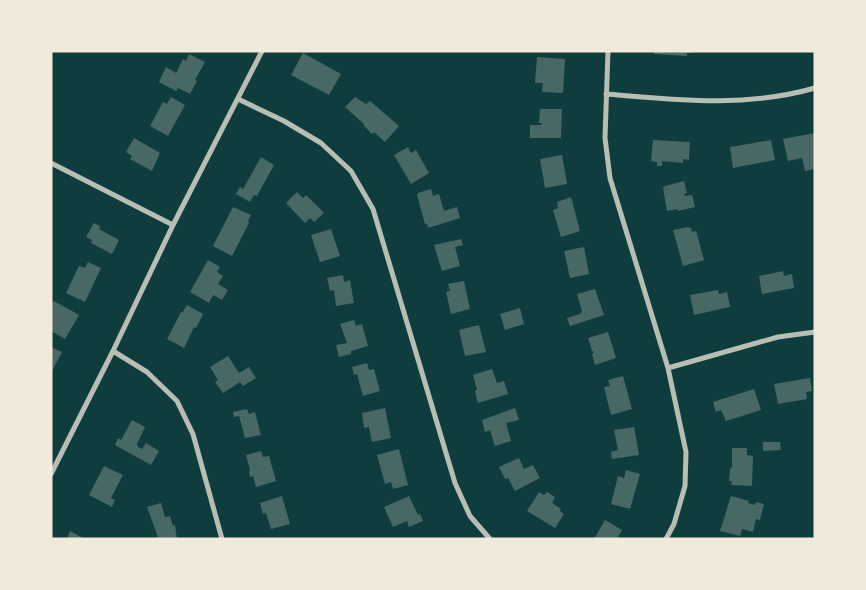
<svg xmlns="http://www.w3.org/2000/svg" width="866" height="590" viewBox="0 0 866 590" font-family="Karla,sans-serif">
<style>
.building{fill:#486865}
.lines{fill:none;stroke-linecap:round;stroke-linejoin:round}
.minor{stroke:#b8beb3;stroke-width:5}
</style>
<rect width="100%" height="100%" fill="#0f3d3e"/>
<path class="building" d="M654 51H692V53H687V56L654 54Z
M303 53 341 74 329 95 291 75Z
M189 54 205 62 195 80 197 81 190 94 178 88 176 91 159 82 166 67 176 73 183 59 186 61Z
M537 57 565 59 563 93 542 92 543 83H535Z
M171 97 185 105 168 136 150 126 163 102 167 104Z
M355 97 366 104 370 101 399 126 385 142 374 132 372 134 364 126V124L345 107Z
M540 109H562L561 138H530V125H541L542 123H539Z
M815 133V169L805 171 802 158 788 161 783 139Z
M134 138 160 153 152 171 130 159 132 156 126 152Z
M653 140 690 142 689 160 683 159V163L662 161V166H657V162L651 161Z
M771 140 775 160 733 168 730 147Z
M408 147 411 153 416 150 429 173 411 184 394 155Z
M562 155 567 184 545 188 540 159Z
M261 157 274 165 257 196 254 195 250 202 236 194 240 187 243 189Z
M684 181 687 193 684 194 685 196 692 195 695 207 678 211 677 209 667 211 663 188 665 186Z
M431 189 433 196 439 194 444 211 457 207 460 218 428 228 427 224H425L417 195 418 193Z
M297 192 303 198 306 195 324 213 314 222 310 218 305 223 286 203Z
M571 197 580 231 561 237 553 210 558 208 557 202Z
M233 207 251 215 248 221 249 223 232 256 213 246Z
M94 223 100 226 99 229 119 240 112 254 91 243 92 240 86 237Z
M687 227 691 228 692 232 696 231 704 260 683 266 673 230Z
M331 229 340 256 320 262 311 235Z
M461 239 463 245 455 247 460 266 442 271 434 245Z
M584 247 589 274 570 278 564 251Z
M208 260 220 267 217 272 223 276 218 284 228 290 222 300 213 295 209 303 190 292Z
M88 262 101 268 85 302 66 293 79 266 85 268Z
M783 271 784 276 792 274 794 288 762 294 759 276Z
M343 275 344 282 350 280 354 303 336 306 334 290 330 291 327 278Z
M464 281 470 309 451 314 446 292 450 291 448 284Z
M595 289 604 315 570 326 567 318 580 314 582 311 577 294Z
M718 290 719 294 727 292 730 307 694 315 690 295Z
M54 301 79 315 65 339 51 331V320L53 317 51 316V305Z
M187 305 203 314 196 328 194 327 184 348 167 339 181 312 182 313Z
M520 308 524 324 505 330 500 314Z
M354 320 356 326 362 324 368 346 351 351V354L339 357 336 345 347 343 340 324Z
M479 325 486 352 465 356 459 330Z
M608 332 616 358 595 365 592 354 594 352 592 351 588 338Z
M51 347 62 352 51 373Z
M228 356 239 373 249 367 256 378 243 386 240 382 223 393 215 382 218 380 210 367Z
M367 363 369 370 374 369 380 391 363 396 357 374 354 375 352 367Z
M492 369 497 383 504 381 508 394 478 403 475 391 477 390 473 375Z
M623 376 632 409 611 415 604 387 610 386 608 380Z
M810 378 812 391 806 392 807 399 778 404 774 384Z
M754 389 761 410 726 421 721 410 716 412 713 402Z
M385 408 391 438 372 442 369 427 364 428 362 413Z
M515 408 519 420 506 423 511 441 495 446 490 430 485 432 482 420Z
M247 409 249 414 255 412 261 435 245 438 239 416 234 417 233 412Z
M132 420 145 427 137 444 138 447 142 449 146 443 159 451 151 465 115 445 118 438 121 440Z
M634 427 639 455 612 459 611 452 618 450 614 430Z
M763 442H780L781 450 763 451Z
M732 448H747V455L753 456 752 486 731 485 732 481H729L730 469 732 467Z
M399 449 408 485 393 489 391 482 385 484 377 455Z
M261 451 263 457 269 456 276 481 256 487 253 476 250 477 249 472 250 470 246 455Z
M519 458 524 469 533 465 540 478 515 491 508 478 505 479 499 467Z
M104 466 123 475 111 498 115 500 112 507 89 495Z
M626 470 640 474 630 509 611 504 618 476 624 478Z
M539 492 544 495 547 492 555 497 552 503 561 509 560 511 564 514 555 528 527 511Z
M282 496 290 524 271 529 266 513 263 514 260 503Z
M409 496 418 515 420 514 423 521 409 527 407 521 393 527 384 507Z
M731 496 749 501 748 503 755 505 756 502 764 504 760 520 756 519 753 532 742 529 740 536 720 531Z
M161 503 165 517 170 516 173 526 175 525 177 539H152L158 537 147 507Z
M605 520 622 530 617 539H594Z
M70 531 85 539H67Z"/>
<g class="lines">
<path class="minor" d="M608 51 605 138 610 178 668 368 686 452 685 486 674 524 666 539
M606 94C678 100 744 108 815 88
M238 99 284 121 321 143 351 171 373 209 455 483 470 516 490 539
M51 163 173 225
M113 351 147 372 177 401 193 434 222 539
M668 368 778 337 815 332
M51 474 113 351 173 225 262 51"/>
</g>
<rect width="866" height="590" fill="none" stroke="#f1e9da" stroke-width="105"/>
</svg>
